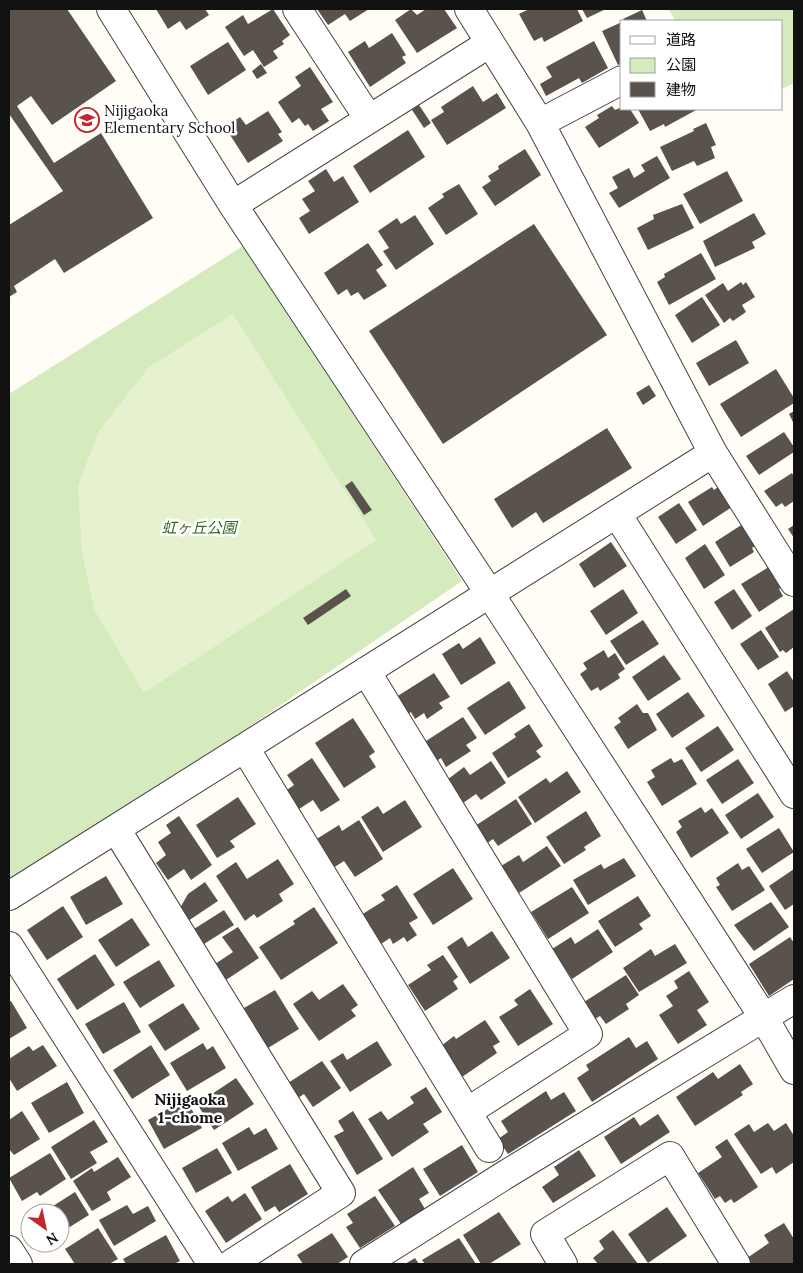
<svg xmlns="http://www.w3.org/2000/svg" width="803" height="1273" viewBox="0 0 803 1273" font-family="Lora,'Noto Sans JP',serif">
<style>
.green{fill:#d5ebbd}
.pitch{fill:#e6f2cf}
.building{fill:#5a524d}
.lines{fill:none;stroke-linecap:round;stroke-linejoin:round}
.minor-casing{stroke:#444;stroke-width:30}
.minor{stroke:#fff;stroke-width:28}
.labels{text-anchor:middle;stroke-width:5;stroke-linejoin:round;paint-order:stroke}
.poi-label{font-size:15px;fill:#111;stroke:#fff;text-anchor:start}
.park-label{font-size:15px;font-style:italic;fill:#2f6b1f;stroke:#fff}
.neighbourhood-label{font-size:16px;font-weight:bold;fill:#111;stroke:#fff}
</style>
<rect width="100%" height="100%" fill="#fffdf5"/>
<path class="green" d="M668 9H794V83L782 89V21H676Z
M243 246 462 581 9 891V394Z"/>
<path class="pitch" d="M233 314 376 540 144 693 95 611 82 553 78 486 99 431 149 367Z"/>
<path class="building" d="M9 9H67L116 81 52 125 31 96 17 106 54 163 101 133 153 218 64 273 55 259 14 286 17 292 9 297V225L63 191 9 114Z
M156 9H205L209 15 186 30 180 21 168 29Z
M273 9 290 35 282 41 284 44 273 51 278 58 264 67 253 50 244 56 225 27 243 15 248 24Z
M317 9H369L350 21 345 14 328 25Z
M411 9 417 15 426 9H444L457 28 417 53 395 20Z
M529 9H577L583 21 544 42 542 37 534 41 519 14Z
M582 9H606L587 18Z
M642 10 647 21H624L623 19Z
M622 22V63L618 65 602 31Z
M392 33 406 55 402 57 406 63 370 87 348 52 365 41 369 48Z
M594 41 608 68 582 83 579 78 546 96 540 84 552 77 546 67Z
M228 42 246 70 208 95 190 66Z
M261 64 267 73 257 79 252 71Z
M310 67 333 102 321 109 329 121 313 131 308 124 305 126 299 118 292 123 278 102 301 86 295 77Z
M473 86 483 102 497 93 506 108 447 145 431 120 444 112 441 107Z
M419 105 431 123 424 128 412 110Z
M612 106 615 110 622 107V109H630L639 123 599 148 585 127 599 118 597 115Z
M638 109H698L665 127 664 124 650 131Z
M268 111 282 132 278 134 283 141 248 163 225 127 240 117 246 125Z
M706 123 716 145 711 147 715 158 697 166 694 161 672 171 660 147 694 131 693 129Z
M408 130 425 157 370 193 353 166Z
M525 149 541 175 495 206 482 187 491 181 488 176 499 169 498 166Z
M657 156 670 178 619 208 609 193 618 188 612 177 629 168 634 178 645 171 641 165Z
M326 169 334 182 343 176 359 202 309 234 299 218 310 211 302 199 315 191 308 181Z
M727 171 743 201 700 224 683 194Z
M459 184 478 214 446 235 428 208 444 197 442 194Z
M682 204 694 228 648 250 637 228 654 219 653 215Z
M754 213 766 234 752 242 755 248 715 267 703 241Z
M415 215 434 244 396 270 383 251 389 248 378 231 397 218 401 224Z
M534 224 607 335 443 444 369 331Z
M368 243 383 265 376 270 387 286 364 300 358 292 351 296 347 289 338 295 324 273Z
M701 253 716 279 669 305 657 282 665 277 664 274Z
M741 282 743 285 746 282 755 297 742 305 746 312 733 321 730 318 724 323 705 295 723 283 728 291Z
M702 297 720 325 692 343 675 315Z
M736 340 749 363 709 386 696 363Z
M776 369 794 398V403L741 437 720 404Z
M649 385 656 396 643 405 636 393Z
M794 411V424L789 414Z
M607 428 632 468 543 523 536 512 512 528 494 499Z
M784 432 794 447V452L759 475 746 456Z
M792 473 794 477V501L785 507 782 503 776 507 764 491Z
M352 481 372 510 364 515 345 486Z
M712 487 714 490 718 487 720 491 724 489 735 505 703 526 688 502Z
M679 503 697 530 676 544 658 517Z
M746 522 759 543 752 548 754 552 730 567 715 542Z
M794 525V538L788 529Z
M611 542 627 566 594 588 579 564Z
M705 544 725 575 704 589 685 558Z
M772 565 786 584 779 589 783 596 759 612 741 584Z
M346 589 351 596 308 625 303 618Z
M623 589 638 613 606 635 590 611Z
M734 589 752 616 732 630 714 602Z
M794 609V647L786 653 783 650 780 652 765 628Z
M643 620 659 644 626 665 610 641Z
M761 630 779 657 758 670 740 644Z
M480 637 496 663 461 685 442 654 459 643 463 649Z
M604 650 608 658 615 653 625 669 618 674 620 678 600 691 598 687 591 691 580 674 587 669 583 663Z
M664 655 681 679 648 701 632 677Z
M787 671 794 682V706L785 712 768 684Z
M434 673 450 697 439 703 443 708 427 719 424 713 415 719 411 712 404 717 393 699Z
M509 681 526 708 485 735 467 708Z
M688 692 705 716 672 738 656 714Z
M637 704 643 713H648L657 730 628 749 614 727 621 722 618 718Z
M463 717 477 738 466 745 471 751 446 767 441 758 435 762 423 743Z
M353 718 375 752 369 756 376 767 344 788 315 743Z
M529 724 543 746 536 751 541 757 508 778 492 753 516 737 514 734Z
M718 726 734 750 701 772 685 748Z
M312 758 340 800 321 812 313 800 296 811 284 792 294 785 287 775Z
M671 758 674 763 682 759 697 784 662 806 647 782 655 777 651 770Z
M738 759 754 783 722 804 706 780Z
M491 761 506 783 481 800 476 794 463 803 447 780 464 767 470 775Z
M567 771 581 792 535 823 518 797 546 778 550 783Z
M758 793 774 817 741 839 725 815Z
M238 797 256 824 230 841 235 847 217 858 196 825Z
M516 799 532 824 498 846 493 839 486 844 475 826Z
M405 800 422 827 383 852 361 817 378 806 383 814Z
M701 807 705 813 712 808 729 833 691 858 676 832 682 827 678 821Z
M586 811 601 836 584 847 586 850 564 864 546 837Z
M179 816 212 865 191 880 184 869 168 880 156 863 166 855 158 842 171 833 166 825Z
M359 820 383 859 355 877 344 861 325 873 307 845 339 825 342 831Z
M779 828 794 852 762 873 746 849Z
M547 846 561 866 519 893 501 866 519 855 523 862Z
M624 858 636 876 588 905 573 880 601 864 604 869Z
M278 859 294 884 279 894 283 901 257 918 254 914 245 921 216 876 236 862 247 879Z
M738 863 742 870 749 866 765 890 732 911 716 887 720 885 716 878Z
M453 868 473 899 433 925 413 894Z
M794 869V904L785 910 769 886Z
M106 876 123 904 86 925 70 897Z
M205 882 218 901 188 921 180 908 188 894Z
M397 885 418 918 409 923 417 935 407 942 404 937 393 944 390 938 381 944 361 915 385 900 381 895Z
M572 887 589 913 548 939 531 912Z
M638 896 651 916 639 924 643 929 615 947 598 921Z
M771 902 789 927 754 951 734 925Z
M63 906 83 937 47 960 27 930Z
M314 907 338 943 281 980 259 947 295 924 293 921Z
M224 910 234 925 204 944 194 929Z
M132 918 150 945 116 967 98 940Z
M238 927 259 958 226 980 215 964 233 952 222 937Z
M598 929 613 952 572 979 552 949 571 937 575 944Z
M492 931 510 958 470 984 447 947 462 937 468 947Z
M790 937 794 943V979L769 996 749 964Z
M675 944 687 963 639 992 623 968 651 949 655 956Z
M95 954 115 985 77 1010 57 979Z
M443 955 458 977 453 981 458 989 425 1011 408 985 431 970 427 965Z
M159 960 175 986 140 1008 123 982Z
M689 971 709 1002 697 1010 707 1025 678 1044 659 1015 673 1006 666 996 678 988 674 981Z
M626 975 639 995 626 1004 629 1009 606 1024 600 1016 595 1019 584 1002Z
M343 984 358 1005 351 1010 356 1016 319 1041 293 1004 312 991 319 1000Z
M530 989 553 1024 518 1046 499 1017 518 1005 514 1000Z
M275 990 299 1029 268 1048 244 1008Z
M11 1001 27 1028 9 1039V1002Z
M124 1002 141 1032 103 1054 85 1024Z
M183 1003 200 1029 165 1051 148 1025Z
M485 1020 500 1042 493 1046 497 1053 462 1077 441 1046 454 1036 456 1039Z
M629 1037 636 1048 647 1041 658 1059 592 1102 577 1078 589 1070 586 1065Z
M377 1041 392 1065 350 1092 330 1061 343 1053 347 1060Z
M203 1043 207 1050 213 1046 226 1068 187 1091 170 1063Z
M43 1045 57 1066 17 1091 9 1078V1059L29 1046 33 1051Z
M151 1045 170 1075 132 1099 113 1070Z
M322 1061 341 1088 313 1107 304 1094 298 1098 288 1083Z
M740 1064 753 1084 741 1092 743 1095 695 1126 676 1097 713 1072 718 1079Z
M236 1078 254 1104 214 1130 197 1104Z
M67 1082 84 1113 49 1133 31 1103Z
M426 1087 442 1112 423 1124 429 1132 392 1157 368 1119 381 1111 388 1120 414 1103 410 1097Z
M546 1091 551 1100 564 1092 576 1111 508 1154 498 1139 508 1132 501 1121Z
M186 1099 202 1128 164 1149 148 1120Z
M22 1111 40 1139 14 1155 9 1149V1120Z
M353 1111 383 1159 357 1175 334 1136 344 1131 338 1121Z
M658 1114 670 1132 621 1164 604 1137 634 1117 640 1126Z
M94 1120 108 1142 90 1152 97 1163 71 1179 51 1147Z
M768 1123 774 1131 786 1123 794 1136V1162L776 1174 772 1167 761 1174 734 1134 749 1124 754 1132Z
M249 1127 254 1135 266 1128 278 1149 238 1171 222 1143Z
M727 1139 758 1187 734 1203 731 1199 725 1203 720 1196 715 1199 698 1173 722 1157 715 1147Z
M462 1145 478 1172 440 1196 423 1169Z
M217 1148 232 1173 196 1193 182 1168Z
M579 1150 596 1176 553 1203 542 1187 559 1175 554 1167Z
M50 1153 66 1179 40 1196 37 1192 22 1201 9 1178Z
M118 1157 131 1177 107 1192 111 1200 92 1211 73 1181 92 1168 94 1172Z
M290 1164 308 1194 279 1212 275 1206 265 1212 251 1187Z
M413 1167 429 1193 419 1199 425 1209 401 1224 378 1190Z
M75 1192 89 1215 60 1233V1213H42Z
M245 1193 262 1219 226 1243 205 1211 228 1196 232 1202Z
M375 1196 395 1226 360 1248 346 1227 353 1223 347 1214Z
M127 1205 133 1214 148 1206 156 1221 114 1246 99 1220Z
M667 1207 687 1236 648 1263 628 1234Z
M499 1212 521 1244 489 1264H481L463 1235Z
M784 1223 794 1239V1264H747L744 1260 769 1243 764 1235Z
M98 1228 118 1259 109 1264H75L65 1249Z
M613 1230 638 1264H598L593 1258 604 1249 599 1241Z
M332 1233 348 1257 337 1264H303L297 1255Z
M166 1235 180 1261 174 1264H126L123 1259Z
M459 1238 476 1264H425L422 1260Z
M415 1258 419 1264H405Z"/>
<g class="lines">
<defs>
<path id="minor" d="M111 9 233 205 490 594 764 1018 794 1070
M297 9 369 119
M469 9 540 123 713 453 794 582
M540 123 622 80
M233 205 490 43
M617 514 794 794
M366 671 588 1034 467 1112
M245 748 489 1148
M116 829 341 1193 231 1264
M9 896 713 453
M9 946 212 1264
M9 1250 18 1264
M364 1264 505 1175 794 999
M563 1264 545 1234 670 1156 736 1264"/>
</defs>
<use href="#minor" class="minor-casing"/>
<use href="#minor" class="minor"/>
</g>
<defs>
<symbol id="school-ring" viewBox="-11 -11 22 22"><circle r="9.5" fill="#fff" stroke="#c4262e" stroke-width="1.5"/><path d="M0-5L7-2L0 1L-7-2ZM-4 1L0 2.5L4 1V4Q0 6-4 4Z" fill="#c4262e"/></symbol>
</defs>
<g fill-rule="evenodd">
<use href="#school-ring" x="73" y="106" width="28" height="28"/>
</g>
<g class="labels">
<g class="poi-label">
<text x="104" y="116">Nijigaoka<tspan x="104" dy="17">Elementary School</tspan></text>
</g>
<g class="park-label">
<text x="199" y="533">虹ヶ丘公園</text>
</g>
<g class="neighbourhood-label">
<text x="190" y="1105">Nijigaoka<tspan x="190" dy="18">1-chome</tspan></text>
</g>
</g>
<rect width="803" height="1273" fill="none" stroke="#111111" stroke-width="20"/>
<rect x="620" y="20" width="162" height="90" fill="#ffffff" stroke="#a0a0a0"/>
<rect x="630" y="36" width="25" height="8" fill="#ffffff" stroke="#a0a0a0"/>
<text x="666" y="45" font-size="15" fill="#111111">道路</text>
<rect x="630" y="58" width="25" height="15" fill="#d5ebbd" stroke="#a0a0a0"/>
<text x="666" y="70" font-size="15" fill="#111111">公園</text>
<rect x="630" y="82" width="25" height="15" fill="#5a524d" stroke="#a0a0a0"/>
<text x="666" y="95" font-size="15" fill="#111111">建物</text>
<g transform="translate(45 1228) rotate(147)"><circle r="24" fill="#ffffff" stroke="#a0a0a0"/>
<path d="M0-4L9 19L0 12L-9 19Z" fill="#c4262e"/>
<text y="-8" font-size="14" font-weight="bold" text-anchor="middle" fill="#111111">N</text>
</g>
</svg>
